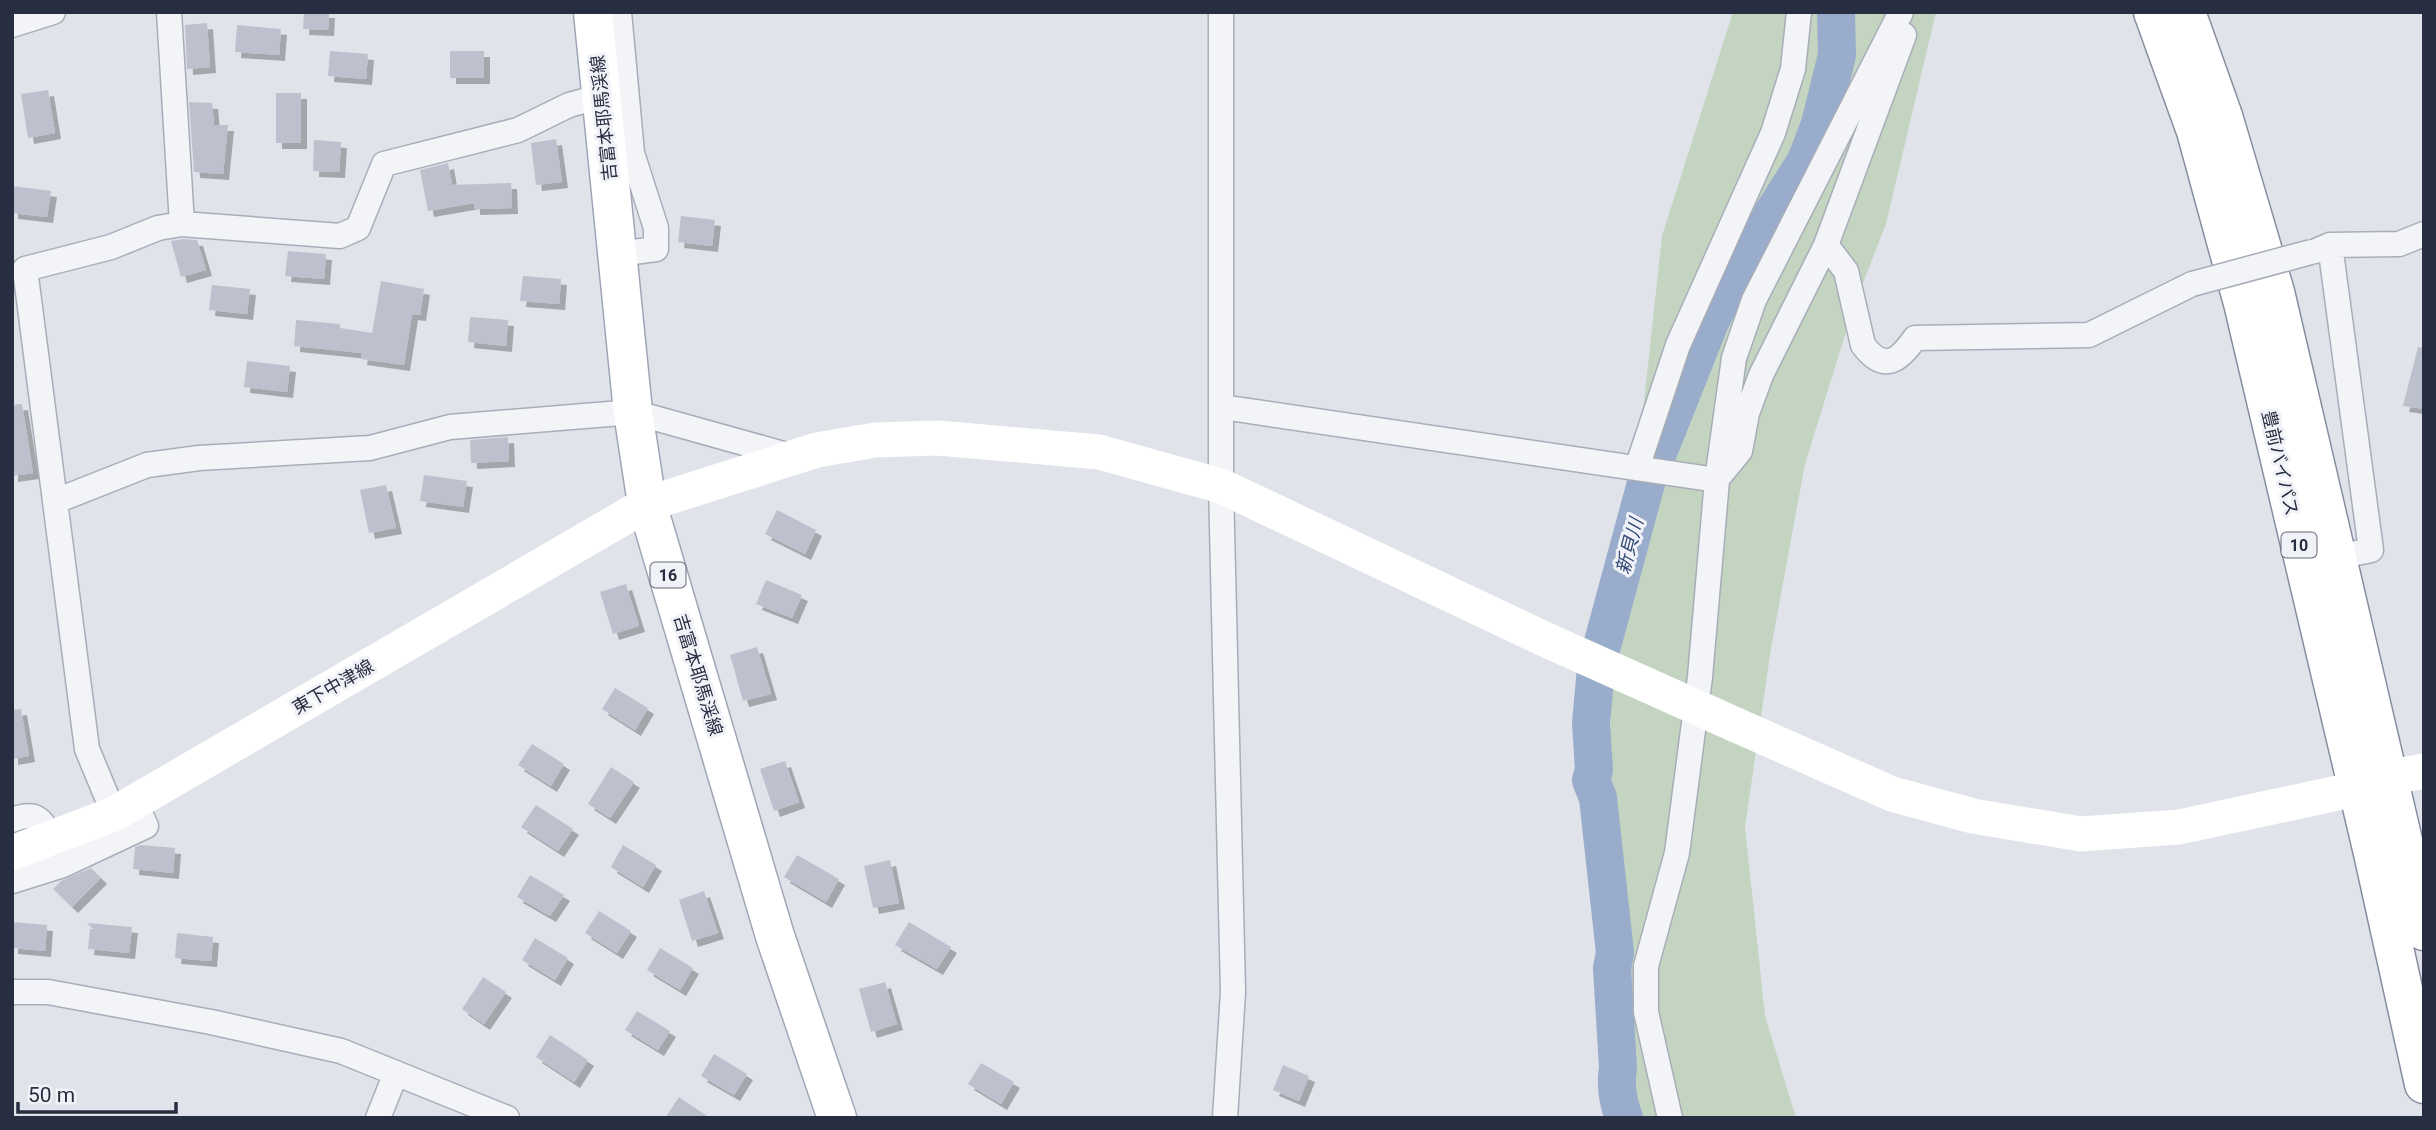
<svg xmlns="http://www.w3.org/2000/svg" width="2436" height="1130" font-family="Roboto,'Noto Sans JP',sans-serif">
  <defs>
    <filter id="shadow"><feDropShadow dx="6" dy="6" stdDeviation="0" flood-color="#0004"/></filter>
  </defs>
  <rect width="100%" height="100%" fill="#e0e3ea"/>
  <path fill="#c3d4c1" d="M1733,12H1936L1886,224L1854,306L1805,464L1771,648L1745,827L1765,1016L1796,1118H1636L1607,919L1612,638L1645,393L1662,236Z"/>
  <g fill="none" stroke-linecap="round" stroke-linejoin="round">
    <path stroke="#99accb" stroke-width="38" d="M1624,1118C1618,1102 1615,1085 1618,1068L1612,968L1615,953L1598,798L1591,780L1594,770L1591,723L1596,668L1646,483L1710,322L1733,276L1806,161L1820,124L1837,55L1836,12"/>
  </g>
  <path fill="#bdc1cd" filter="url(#shadow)" d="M304,12H329L328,30L303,29Z
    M207,23L210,67L187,69L185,25Z
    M237,25L281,29L279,55L235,52Z
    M330,51L368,54L366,79L328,76Z
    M450,51H484V78H450Z
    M48,90L55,133L28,138L21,94Z
    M276,93H301V143H276Z
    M189,102L212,103L214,125H228L223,174L194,172Z
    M556,139L562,182L536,185L531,143Z
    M314,140L341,142L339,172L313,171Z
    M448,163L452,185L511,183L512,208L474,209V203L428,211L420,170Z
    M12,186L51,191L47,217L12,213Z
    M681,216L715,220L712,246L678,242Z
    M183,239L197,240L206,270L181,277L171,241Z
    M288,251L326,254L324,279L285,276Z
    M523,276L561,279L559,304L520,301Z
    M381,281L424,289L420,315L412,314L404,365L361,359L362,353L294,346L296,320L340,324V328L372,333Z
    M212,285L250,289L247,314L209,310Z
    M470,317L508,320L506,346L468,342Z
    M2418,347L2424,348V409L2403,406Z
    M247,361L290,366L287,392L244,387Z
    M22,404L33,473L12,476V405Z
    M508,437L509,461L471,463L470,440Z
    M424,475L467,481L463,507L420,501Z
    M386,485L396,528L369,533L360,490Z
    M777,510L816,530L805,554L765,534Z
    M766,580L802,595L792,618L756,604Z
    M626,584L639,626L613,634L600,592Z
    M757,647L771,694L743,701L730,655Z
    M615,688L648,708L635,730L602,709Z
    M21,709L29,756L12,759V710Z
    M532,744L564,764L551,786L518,765Z
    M785,761L799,802L774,811L760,769Z
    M611,767L634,782L610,818L588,804Z
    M536,805L573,829L558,851L521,827Z
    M141,845L175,848L173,873L133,869L135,847Z
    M623,845L656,865L643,887L611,867Z
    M797,855L839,879L826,902L784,877Z
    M890,860L899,903L873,908L864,866Z
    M91,868L101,878L72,907L53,889L61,881Z
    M530,875L564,895L550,916L517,897Z
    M704,891L718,933L692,941L679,900Z
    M599,911L631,931L617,953L585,933Z
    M12,922L47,925L45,951L12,948Z
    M909,922L951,947L937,969L895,945Z
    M87,923L132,927L129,953L88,949L90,929H93Z
    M177,933L213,937L211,961L175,958Z
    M535,938L568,958L555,980L522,960Z
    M660,948L693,968L680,990L647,970Z
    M483,977L506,992L484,1024L462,1009Z
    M885,982L897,1024L871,1032L859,989Z
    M637,1011L670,1031L658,1050L625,1030Z
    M550,1035L588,1060L574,1082L536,1057Z
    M714,1054L747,1074L734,1095L701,1076Z
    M981,1063L1014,1082L1001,1104L968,1084Z
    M1283,1065L1309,1076L1299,1101L1273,1090Z
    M679,1097L710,1118H665Z"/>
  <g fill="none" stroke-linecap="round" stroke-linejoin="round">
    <defs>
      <path id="street" d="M169,12L182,224
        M1221,12V486L1233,992L1225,1118
        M12,25L53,12
        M1826,245L1846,271L1863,345C1884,373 1899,361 1915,338L2089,335L2192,284
        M2330,245L2371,550L2337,557
        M2316,251L2330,245L2399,244L2424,234
        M618,254L656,249V228L632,153L619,12
        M1222,407L1717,480
        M1637,468L1678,345L1773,133L1793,69L1799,12
        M1717,479L1740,451L1747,413L1761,375L1826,245L1904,35
        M56,501L147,465L199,458L370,448L450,427L633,412L794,457
        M114,814L87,749L25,269L111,247L158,228L182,224L340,236L358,228L384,164L518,130L569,105L602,96
        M12,820C36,811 40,818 52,838
        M12,881L63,865L146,826L135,802
        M12,992H48L211,1022L341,1051L507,1118
        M378,1118L396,1073
        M1670,1118L1646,1012V966L1677,853L1700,677L1717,480L1734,358L1754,300L1901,12"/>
      <path id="primary" d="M593,12L633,412L647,504L775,936L837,1118"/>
      <path id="highway" d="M2153,12L2196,131L2243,303L2373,853L2424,1084
        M2186,12L2223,116L2275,292L2424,931"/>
    </defs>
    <use href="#street" stroke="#a9adb8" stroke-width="27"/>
    <use href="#primary" stroke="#9fa5b6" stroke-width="41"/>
    <use href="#highway" stroke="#878ea1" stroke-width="41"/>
    <use href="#street" stroke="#f3f4f8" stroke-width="24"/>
    <path stroke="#fff" stroke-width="35" d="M1736,725L1892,794L1973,816L2081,834L2179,827L2356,789L2387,778L2424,771
      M12,853L114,814L647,504L817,450L875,440L938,438L1099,452L1221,486L1542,638"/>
    <use href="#primary" stroke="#fff" stroke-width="38"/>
    <use href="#highway" stroke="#fff" stroke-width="38"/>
    <defs>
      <path id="street-bridge" d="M2192,284L2311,252"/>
    </defs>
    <use href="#street-bridge" stroke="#a9adb8" stroke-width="27" stroke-linecap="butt"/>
    <use href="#street-bridge" stroke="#f3f4f8" stroke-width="24"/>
    <path stroke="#fff" stroke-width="35" d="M1542,638L1736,725"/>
  </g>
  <g text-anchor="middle" stroke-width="6" stroke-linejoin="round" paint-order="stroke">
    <g fill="#f0f2f7" stroke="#646978" stroke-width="2">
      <rect x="2281.5" y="532.5" width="35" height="25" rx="5"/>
      <rect x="650.5" y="562.5" width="35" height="25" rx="5"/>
    </g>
    <g font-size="16" font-weight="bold" fill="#282e42">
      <text x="2299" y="551">10</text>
      <text x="668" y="581">16</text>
    </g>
    <g font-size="18" fill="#282e42" stroke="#f0f2f7">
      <text transform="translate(604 118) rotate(-96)" y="6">吉富本耶馬渓線</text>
      <text transform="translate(2280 463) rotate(77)" y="6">豊前バイパス</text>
      <text transform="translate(698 675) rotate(73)" y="6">吉富本耶馬渓線</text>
      <text transform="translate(333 687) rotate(-30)" y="6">東下中津線</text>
    </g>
    <g font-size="19" font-style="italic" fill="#304778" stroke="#f0f2f7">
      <text transform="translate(1629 546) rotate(-75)" y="7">新貝川</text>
    </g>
  </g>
  <rect width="2436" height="1130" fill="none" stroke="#282e42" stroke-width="28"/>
  <path d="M18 1102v10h158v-10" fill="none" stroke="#282e42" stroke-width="3.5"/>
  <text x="28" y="1102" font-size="21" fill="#282e42" stroke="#f0f2f7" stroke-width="5" paint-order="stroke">50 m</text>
</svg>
